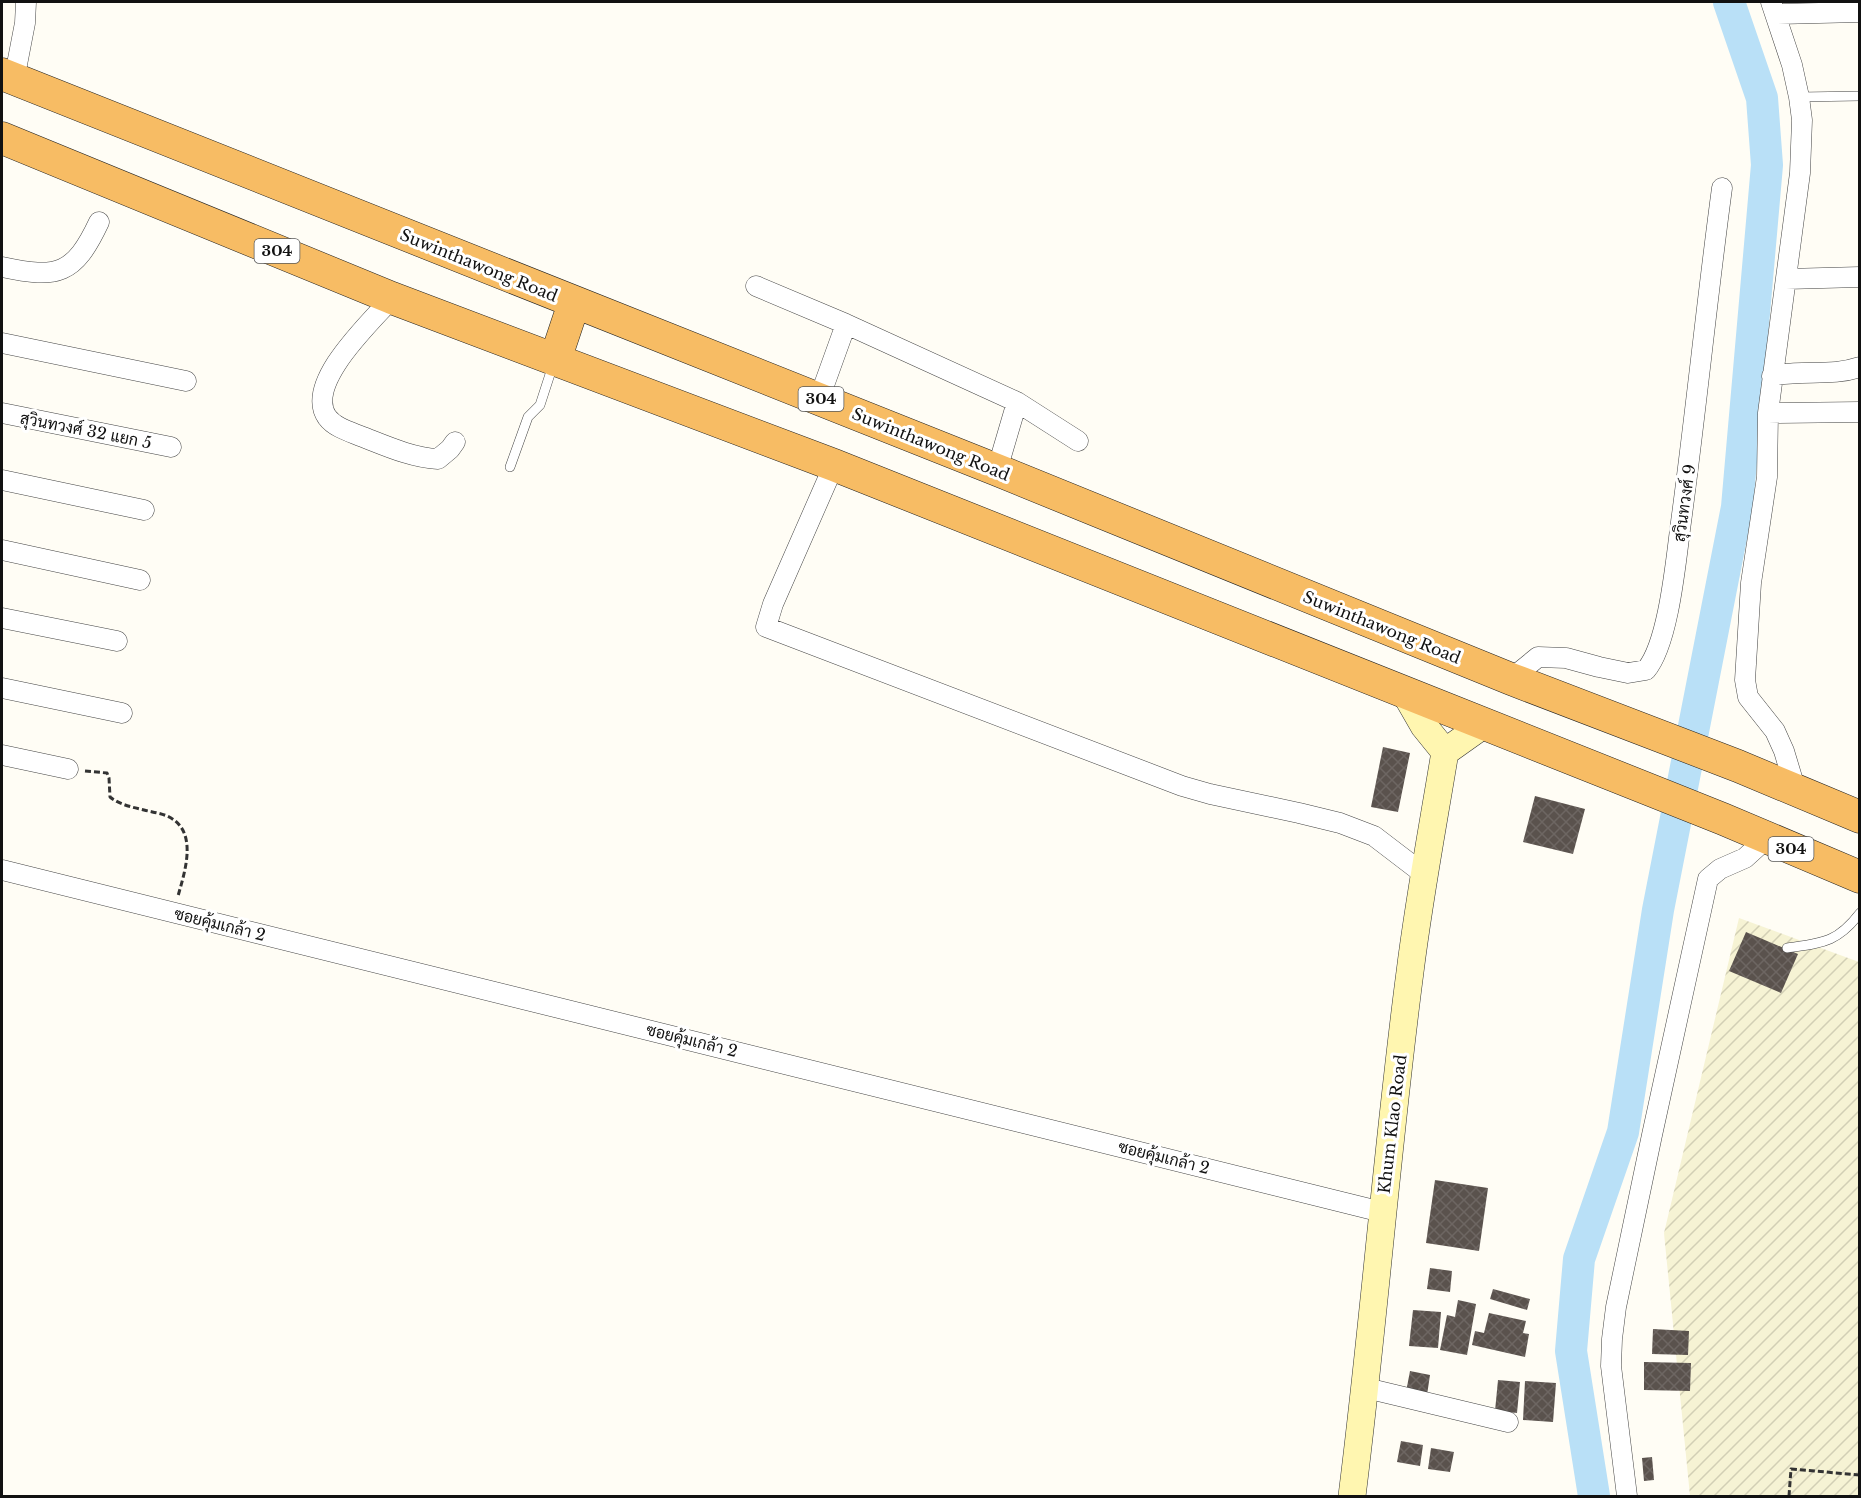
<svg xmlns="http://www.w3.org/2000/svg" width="1861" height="1498" font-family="'Libre Baskerville',Sarabun,serif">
  <defs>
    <pattern id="farmland-furrows" width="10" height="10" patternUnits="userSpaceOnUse" patternTransform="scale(1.5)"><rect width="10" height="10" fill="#f6f3d4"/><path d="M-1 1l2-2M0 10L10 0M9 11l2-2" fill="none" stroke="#d2cfb5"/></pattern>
    <pattern id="building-cross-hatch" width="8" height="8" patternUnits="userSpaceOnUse" patternTransform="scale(1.5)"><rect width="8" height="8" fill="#5a524d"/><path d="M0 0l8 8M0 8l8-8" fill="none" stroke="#6d6662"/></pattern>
  </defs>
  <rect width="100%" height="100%" fill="#fffdf5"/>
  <path fill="url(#farmland-furrows)" d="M1739,918L1859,962V1496H1690L1664,1233Z"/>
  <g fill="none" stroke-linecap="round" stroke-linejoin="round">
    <path stroke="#b9e0f7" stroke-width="32" d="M1594,1496L1571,1351L1579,1259L1623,1132L1658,910L1737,507L1767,165L1762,98L1729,2"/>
  </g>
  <path fill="url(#building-cross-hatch)" d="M1383,747L1410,753L1398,812L1371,807Z
    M1535,796L1585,809L1573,854L1523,842Z
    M1746,932L1798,954L1781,993L1729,971Z
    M1435,1180L1488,1188L1479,1251L1426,1243Z
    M1430,1268L1452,1271L1450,1292L1427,1289Z
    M1493,1289L1530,1299L1527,1310L1490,1299Z
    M1458,1300L1476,1304L1467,1355L1440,1350L1447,1315L1455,1317Z
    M1413,1310L1441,1312L1438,1348L1409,1346Z
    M1489,1313L1526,1321L1523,1333L1529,1334L1525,1357L1472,1345L1475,1331L1484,1333Z
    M1653,1329L1689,1331L1688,1355L1652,1354Z
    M1644,1362L1691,1363L1690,1391L1644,1390Z
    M1410,1371L1430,1375L1427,1395L1406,1392Z
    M1498,1380L1520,1382L1517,1413L1495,1411Z
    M1525,1381L1556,1383L1553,1422L1523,1420Z
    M1401,1441L1423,1445L1420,1466L1397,1462Z
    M1431,1448L1454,1452L1450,1472L1428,1469Z
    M1652,1457L1654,1480L1644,1481L1642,1458Z"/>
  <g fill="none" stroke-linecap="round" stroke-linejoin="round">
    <defs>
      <path id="service" d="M1799,97L1860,96
        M510,467L528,417L540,405L553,365
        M1787,948C1822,943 1837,943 1860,913"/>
      <path id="minor" d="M1771,2L1792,65L1799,97L1802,120L1800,173L1768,413L1767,477L1751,583L1745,680L1748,697L1775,731L1784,751L1796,791
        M1775,14L1860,12
        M14,80L25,23L26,2
        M2,267C58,279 74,275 99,222
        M1786,279L1860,277
        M756,286L846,324L1017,402L1078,441
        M392,298C372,321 304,383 327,417C335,428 351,432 363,437C386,446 413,458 438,459L450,449L455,442
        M2,343L186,381
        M1772,376C1802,369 1831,377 1860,367
        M819,399L846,324
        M2,413L171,447
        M1768,413L1860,412
        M834,465L773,604L766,627L1182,786L1210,794L1299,813L1340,823L1374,836L1425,875
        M997,470L1017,402
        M2,480L144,510
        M2,550L140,580
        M2,618L117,641
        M1511,679L1538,657L1566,658L1599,667L1628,673L1646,670C1669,643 1676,559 1681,522C1696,411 1707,299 1722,188
        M2,688L122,713
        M2,755L68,769
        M2,870L1382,1212
        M1366,1388L1508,1422
        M1627,1496L1611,1366L1612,1339L1616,1307L1652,1135L1708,879L1720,869L1745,858L1767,838"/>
      <path id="secondary" d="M1405,693L1424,726L1445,752
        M1352,1496C1374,1322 1387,1147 1410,972C1419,899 1433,825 1445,752L1483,725"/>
      <path id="trunk" d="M2,74L997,470L1511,679L1738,766L1860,817
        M2,138L392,298L834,465L1723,819L1860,877
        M555,360L574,303"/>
    </defs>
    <use href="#service" stroke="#444" stroke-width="10"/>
    <use href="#minor" stroke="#444" stroke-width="21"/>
    <use href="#secondary" stroke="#333" stroke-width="28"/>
    <use href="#trunk" stroke="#222" stroke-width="33"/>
    <path stroke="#333" stroke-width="3" stroke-dasharray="6 3" stroke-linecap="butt" d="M85,771L107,773L109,778L110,797C120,805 132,807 144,810C152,812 160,813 167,816C199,830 185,871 178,896
      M1789,1496L1791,1469L1860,1475"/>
    <use href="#service" stroke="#fff" stroke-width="9"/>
    <use href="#minor" stroke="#fff" stroke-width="20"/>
    <use href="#secondary" stroke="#fff6b0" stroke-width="27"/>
    <use href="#trunk" stroke="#f7bc64" stroke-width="32"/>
  </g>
  <g text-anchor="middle" stroke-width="6" stroke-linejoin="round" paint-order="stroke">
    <g fill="#fff" stroke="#585858" stroke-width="1.5">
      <rect x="254.5" y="239" width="45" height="24" rx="4.5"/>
      <rect x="798.5" y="387" width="45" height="24" rx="4.5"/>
      <rect x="1768.5" y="837" width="45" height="24" rx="4.5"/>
    </g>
    <g font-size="15" font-weight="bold" fill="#111">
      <text x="277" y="256">304</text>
      <text x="821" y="404">304</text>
      <text x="1791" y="854">304</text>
    </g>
    <g font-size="16" fill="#111" stroke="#fff">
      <text transform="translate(479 265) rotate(22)" y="6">Suwinthawong Road</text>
      <text transform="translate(86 430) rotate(11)" y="6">สุวินทวงศ์ 32 แยก 5</text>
      <text transform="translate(931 444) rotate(22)" y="6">Suwinthawong Road</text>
      <text transform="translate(1684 503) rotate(-82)" y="6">สุวินทวงศ์ 9</text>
      <text transform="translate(1382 627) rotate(22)" y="6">Suwinthawong Road</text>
      <text transform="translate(220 924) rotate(14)" y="6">ซอยคุ้มเกล้า 2</text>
      <text transform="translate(692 1040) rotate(14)" y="6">ซอยคุ้มเกล้า 2</text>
      <text transform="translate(1392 1124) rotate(-83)" y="6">Khum Klao Road</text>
      <text transform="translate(1164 1157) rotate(14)" y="6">ซอยคุ้มเกล้า 2</text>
    </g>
  </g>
  <rect width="1861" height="1498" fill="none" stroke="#111111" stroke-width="6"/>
</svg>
